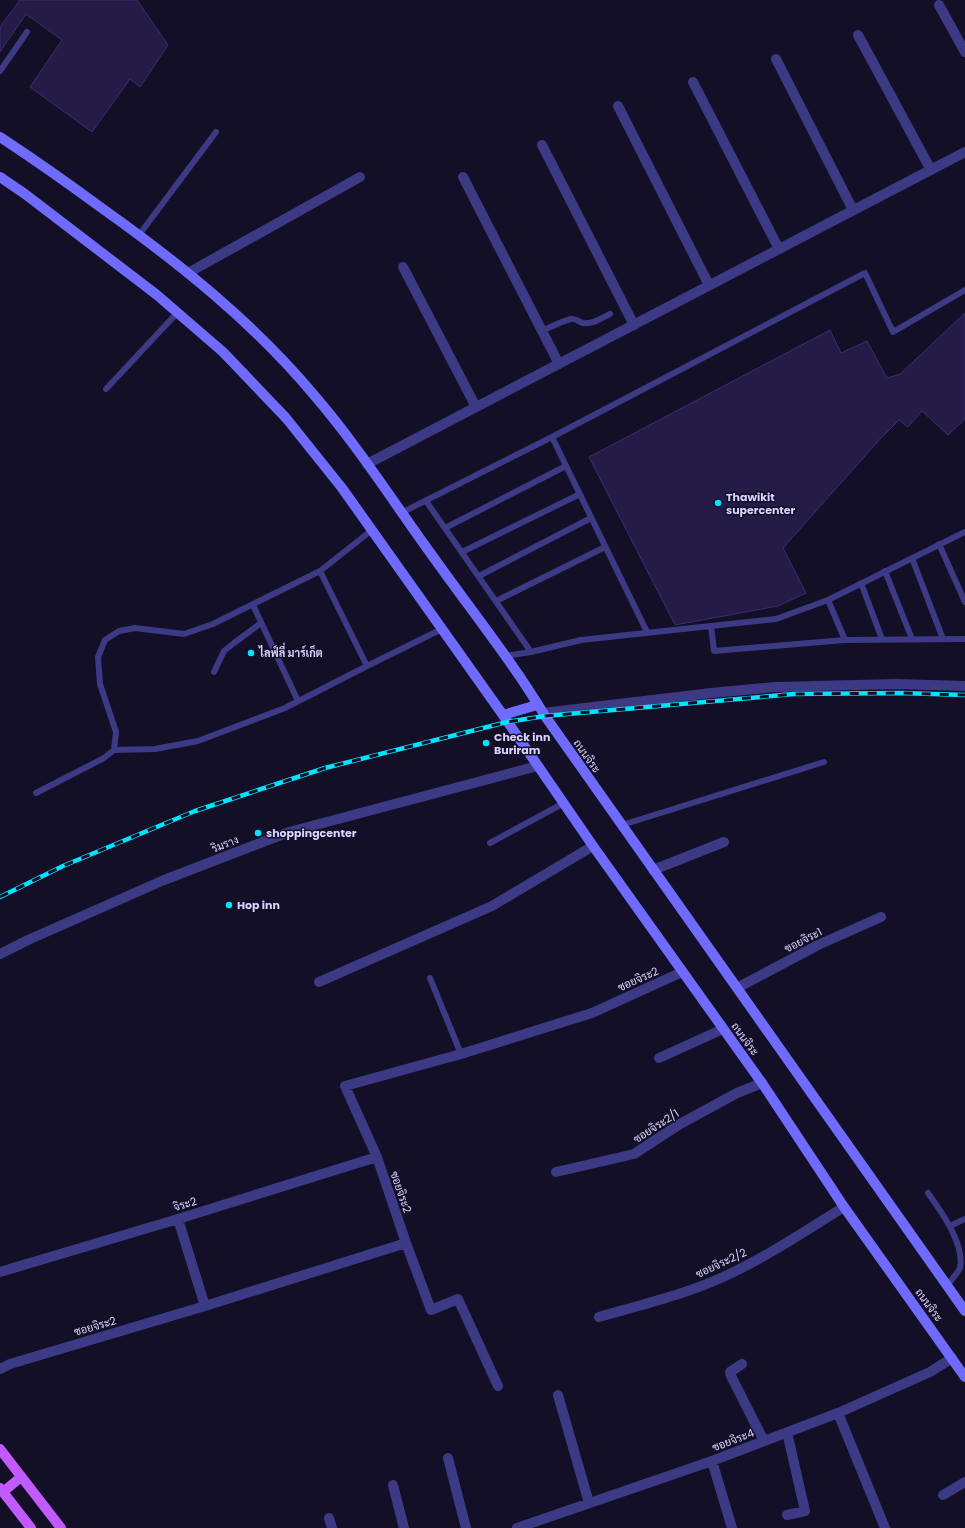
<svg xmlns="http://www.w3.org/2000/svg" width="965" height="1528" font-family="Poppins,Sarabun,sans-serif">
  <rect width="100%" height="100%" fill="#130f26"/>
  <path fill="#241b47" stroke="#3b2d73" d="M20,0H137L168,45L140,87L130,79L92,132L30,87L62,40L26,14L0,52V27Z
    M965,313V419L948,435L922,411L908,427L899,420L881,438L783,548L806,593L778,606L675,625L589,457L830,330L841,353L867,341L887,378L900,374Z"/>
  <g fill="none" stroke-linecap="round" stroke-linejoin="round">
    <path stroke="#3d3a85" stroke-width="6" d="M0,71L27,32
      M139,235L216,132
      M542,331C551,327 562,321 571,319C576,318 579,322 583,323C592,325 602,318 610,314
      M106,389L178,312
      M552,437L647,632
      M426,501L531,652
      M401,513L552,437L865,273L893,332L965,290
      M445,528L566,466
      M939,544L965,602
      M462,552L580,494
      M912,558L943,639
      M320,571L367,666
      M885,571L912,639
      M479,576L591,518
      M861,583L882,639
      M828,600L845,640
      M496,601L605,547
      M253,605L298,701
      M711,626L714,651L845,640L965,639
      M505,656L531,652L581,640L776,619L828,600L965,532
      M214,672L224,651L234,643L261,623
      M114,750L155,749L198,741L285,708L367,666L442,629
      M36,793L104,758L114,750L116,732L100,684L98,657L105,640L119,631L135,628L184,634L213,624L320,571L372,530
      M622,825L824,762
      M490,843L564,803
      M430,978L461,1054
      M928,1193C941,1211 965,1244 960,1268C957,1274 951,1280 947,1286
      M950,1226L965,1219"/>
    <path stroke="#3d3a85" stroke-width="10" d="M939,5L965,52
      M858,35L931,170
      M776,59L853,210
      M693,82L779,249
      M618,106L709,285
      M542,145L634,325
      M463,177L559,364
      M403,267L476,407
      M188,273L360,177
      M367,464L965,152
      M543,713L711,693L776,687L896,684L965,686
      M653,870L724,842
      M0,954L28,940L164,880L289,832L538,766
      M319,982L492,906L593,846
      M737,988L818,945L881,917
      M659,1058L723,1029
      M556,1172L634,1154L680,1124L737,1093L762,1083
      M178,1219L205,1306
      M406,1243L431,1310L458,1299L498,1386
      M0,1272L178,1219L377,1157
      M599,1317C640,1305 684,1295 723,1277C765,1258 805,1231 844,1207
      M742,1364L730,1372L731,1376L764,1441
      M0,1369L10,1364L205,1306L406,1243L377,1157L345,1086L461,1054L592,1013L682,972
      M558,1395L589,1503
      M838,1413L885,1528
      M787,1432L805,1511L787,1515
      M448,1458L466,1528
      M712,1461L732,1528
      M393,1485L404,1528
      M943,1495L965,1482
      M329,1518L332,1528
      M517,1528L712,1461L838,1413L930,1372L952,1358"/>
    <path stroke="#6f6bff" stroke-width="10" d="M0,137C35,160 69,184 103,209C179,263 254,323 314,395C358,446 394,503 434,558C471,610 512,661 545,716L965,1311
      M0,177L25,194L157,295L223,352L286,418L342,488L503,715L593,846L762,1083L844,1207L965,1377
      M503,715L537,705"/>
    <path stroke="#c25bff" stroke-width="10" d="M0,1449L61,1528
      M0,1488L31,1528
      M3,1492L21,1477"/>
    <defs>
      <path id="rail" d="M0,897L63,866L195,811L325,768L507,722L545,716L794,694L901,693L965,695"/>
    </defs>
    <use href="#rail" stroke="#00e5ff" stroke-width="4.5"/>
    <use href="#rail" stroke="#130f26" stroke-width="3" stroke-dasharray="9" stroke-linecap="butt"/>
  </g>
  <g fill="#00e5ff" stroke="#130f26" stroke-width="1.5">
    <circle cx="718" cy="503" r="4"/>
    <circle cx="251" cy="653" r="4"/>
    <circle cx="486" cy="743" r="4"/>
    <circle cx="258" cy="833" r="4"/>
    <circle cx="229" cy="905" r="4"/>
  </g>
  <g text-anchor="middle" stroke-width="3" stroke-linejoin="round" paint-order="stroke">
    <g font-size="11" font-weight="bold" fill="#d9d4ff" stroke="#130f26" text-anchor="start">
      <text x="726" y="501">Thawikit<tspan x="726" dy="13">supercenter</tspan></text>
      <text x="259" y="657">ไลฟ์ลี่ มาร์เก็ต</text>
      <text x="494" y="741">Check inn<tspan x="494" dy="13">Buriram</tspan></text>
      <text x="266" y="837">shoppingcenter</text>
      <text x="237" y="909">Hop inn</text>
    </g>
    <g font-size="11" fill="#d9d4ff" stroke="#130f26">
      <text transform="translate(587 756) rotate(55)" y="4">ถนนจิระ</text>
      <text transform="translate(225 844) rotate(-21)" y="4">ริมราง</text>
      <text transform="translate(803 940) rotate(-27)" y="4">ซอยจิระ1</text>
      <text transform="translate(638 979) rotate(-24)" y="4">ซอยจิระ2</text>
      <text transform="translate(745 1039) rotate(54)" y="4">ถนนจิระ</text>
      <text transform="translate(656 1126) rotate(-33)" y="4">ซอยจิระ2/1</text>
      <text transform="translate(401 1192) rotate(71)" y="4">ซอยจิระ2</text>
      <text transform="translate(185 1204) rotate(-17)" y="4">จิระ2</text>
      <text transform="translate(721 1263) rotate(-25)" y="4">ซอยจิระ2/2</text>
      <text transform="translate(929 1305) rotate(54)" y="4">ถนนจิระ</text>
      <text transform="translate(95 1326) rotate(-16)" y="4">ซอยจิระ2</text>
      <text transform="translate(733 1440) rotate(-21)" y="4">ซอยจิระ4</text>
    </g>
  </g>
</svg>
